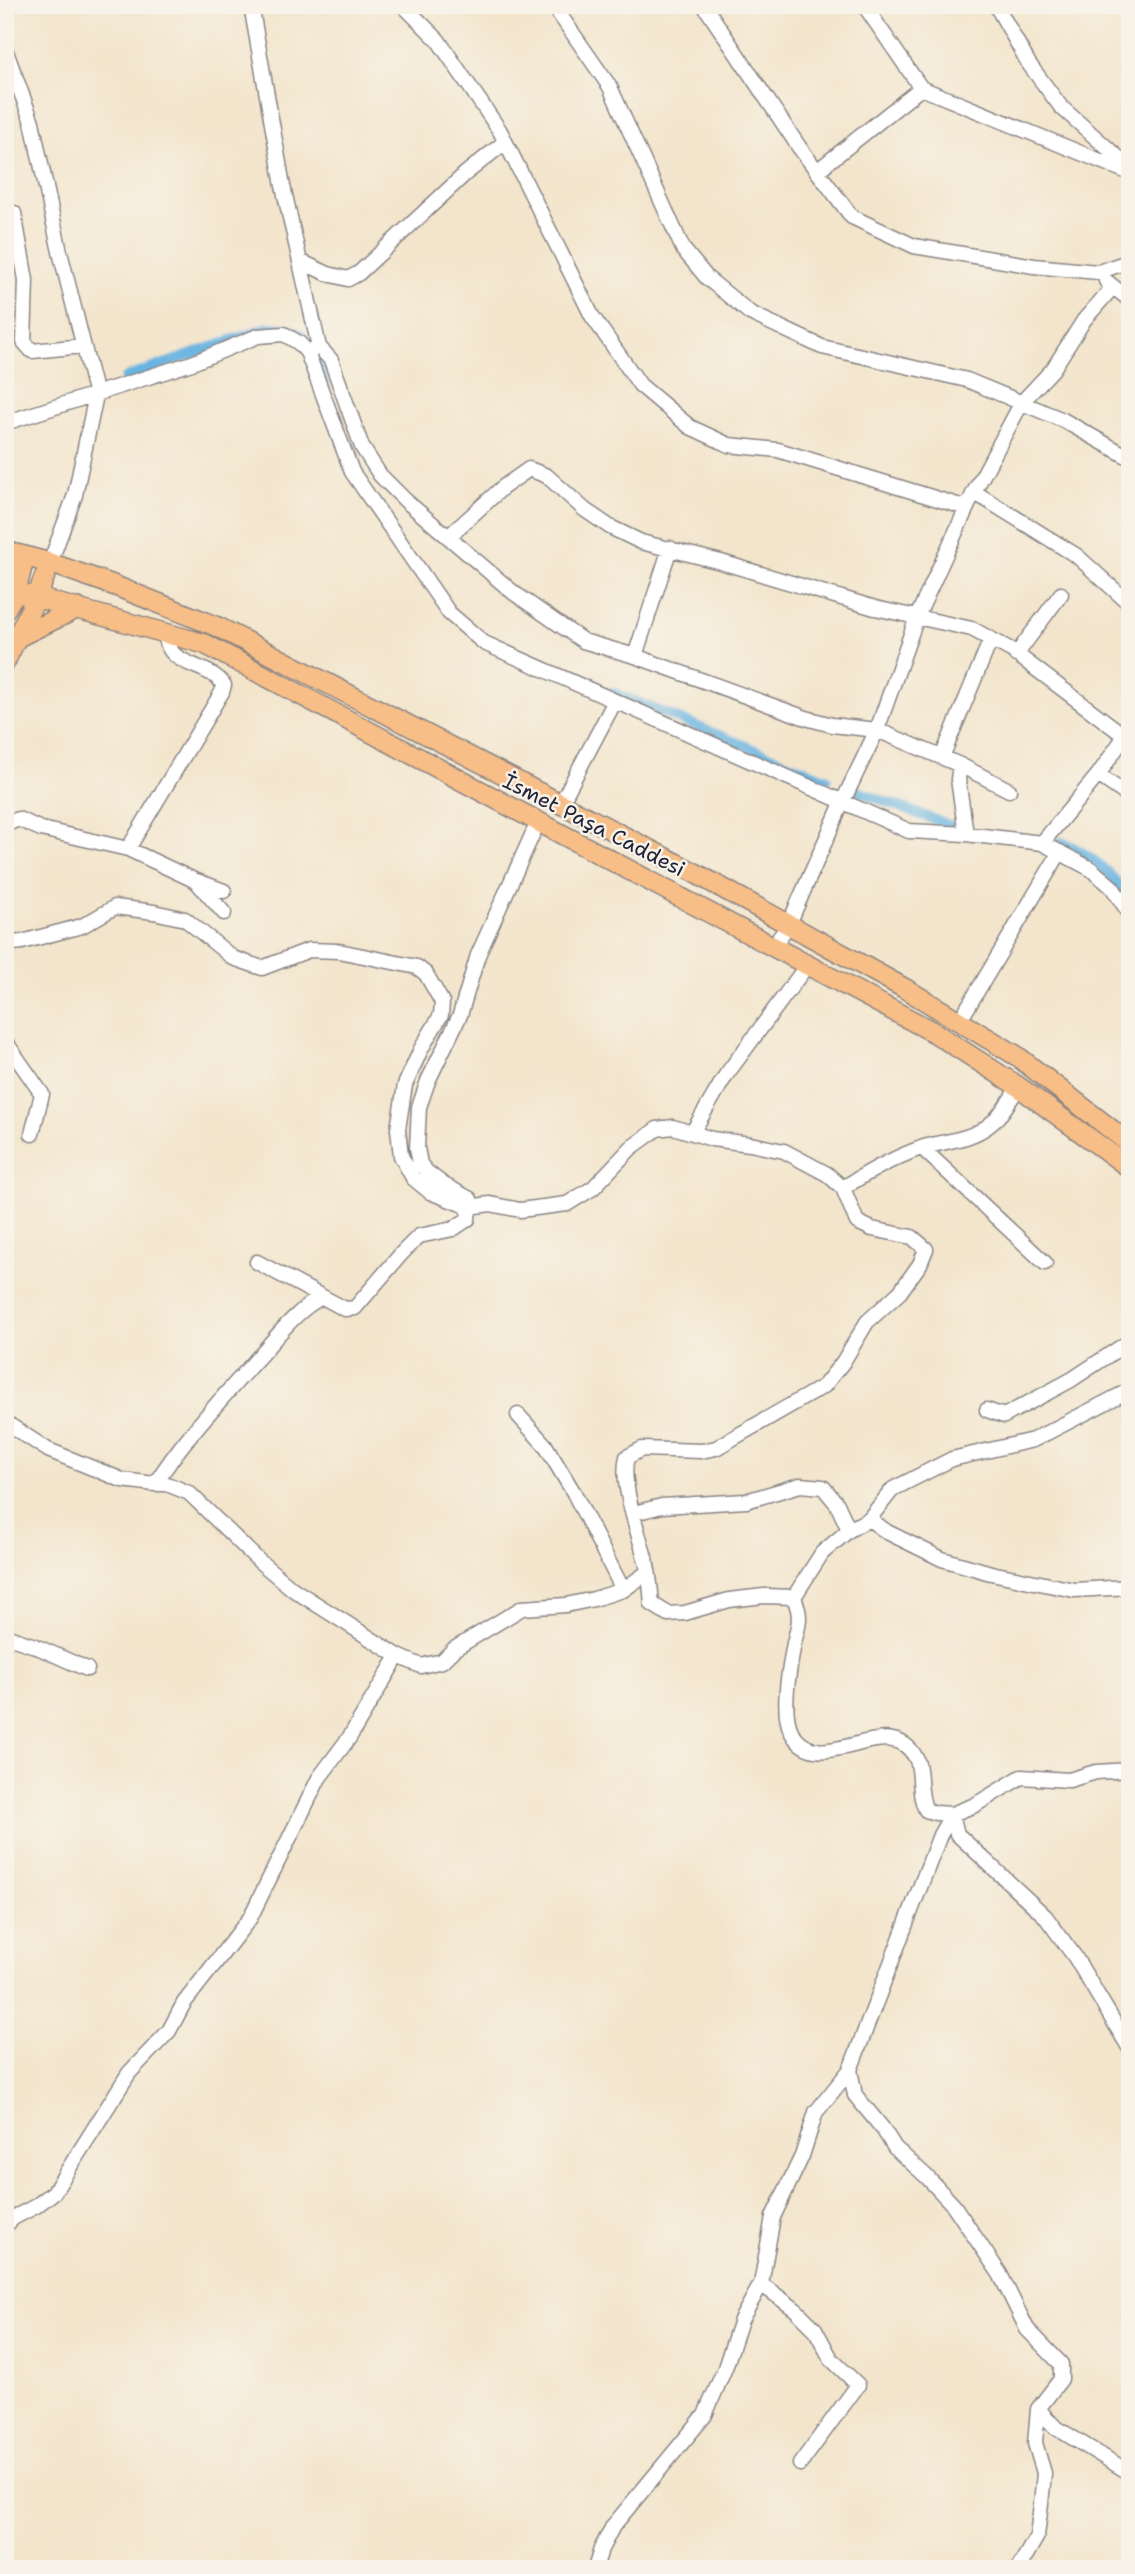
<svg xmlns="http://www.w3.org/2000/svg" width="1135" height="2574" font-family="'Shantell Sans',sans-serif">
  <rect width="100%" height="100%" fill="#f7f3e8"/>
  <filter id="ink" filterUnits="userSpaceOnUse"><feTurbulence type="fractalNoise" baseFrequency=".0143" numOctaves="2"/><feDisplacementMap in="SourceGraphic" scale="14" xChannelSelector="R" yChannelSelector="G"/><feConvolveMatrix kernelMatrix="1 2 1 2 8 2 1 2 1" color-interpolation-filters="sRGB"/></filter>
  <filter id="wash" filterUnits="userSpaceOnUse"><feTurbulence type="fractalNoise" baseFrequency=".00686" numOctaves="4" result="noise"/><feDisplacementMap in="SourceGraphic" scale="28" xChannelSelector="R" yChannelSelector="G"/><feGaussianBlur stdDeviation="1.57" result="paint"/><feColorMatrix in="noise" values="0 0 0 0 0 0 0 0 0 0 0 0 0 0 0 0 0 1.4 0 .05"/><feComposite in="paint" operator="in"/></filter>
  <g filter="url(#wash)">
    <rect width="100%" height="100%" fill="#f3e5cc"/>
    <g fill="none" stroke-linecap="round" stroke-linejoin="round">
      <path stroke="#68b4e1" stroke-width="10" d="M319,360L325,385
        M125,378L269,327C282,328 293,329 303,337
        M612,692L827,779
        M852,789L959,829
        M1061,842C1089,852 1114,875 1130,900"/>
    </g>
  </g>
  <g filter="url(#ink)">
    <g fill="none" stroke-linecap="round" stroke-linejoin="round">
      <defs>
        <path id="minor" d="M251,5L283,186L319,347
          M403,5L438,40L500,131L592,316L640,385L690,427L729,445L778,450L967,508
          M553,5L610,87L683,249L707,278L750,313L822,347L967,380L1063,420L1130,458
          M704,5L799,147L852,217L914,246L1034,266L1098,272L1130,261
          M864,5L921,88L1130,173
          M996,5L1029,64L1061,107L1130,168
          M5,49L32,122L60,252L96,395L75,495L50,563
          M817,171L921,88
          M14,213L26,280L24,342L32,351L83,346
          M300,261L328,274L348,279L359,273L465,174L505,142
          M1106,281L1130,300
          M307,352L319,347L331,360L362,447L380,475L406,501L514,593L583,641L635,656L806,718L832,725L877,730L960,765L1009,790
          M5,423L192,363L258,336L284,334L299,343L307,352L352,472L449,613L484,643L909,831L966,834L1042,843L1091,869L1112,887L1130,914
          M974,492L1077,556L1130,604
          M448,537L502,488L529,469L547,476L585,510L610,527L641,542L721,562L875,608L972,629L1011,650L1130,740
          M166,633C165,668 207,661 224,685L222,692L128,849L196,881L224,913
          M1016,655L1061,594
          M635,656L670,548
          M942,757L991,639
          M960,765L958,779L966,834
          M1098,775L1130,797
          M560,805L615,701
          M5,825L18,819L41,829L128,849
          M1042,843L1098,775L1129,730
          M197,881L224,891
          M5,944L22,942L82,926L115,907L154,912L185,919L233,958L262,968L309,950L339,951L417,967L426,974L442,1002L441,1015L421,1049L405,1085L398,1129L401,1156L413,1178L430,1192L469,1207L490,1204L520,1210L567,1204L593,1188L631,1148L657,1129L673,1127L712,1139L750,1144L784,1151L827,1174L843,1188L857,1222L872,1229L912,1237L926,1249L920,1264L900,1292L867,1322L843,1362L824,1386L716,1448L701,1451L642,1449L627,1457C619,1485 642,1540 648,1570C650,1581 651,1593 652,1604L668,1614L685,1613L729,1600L764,1596L794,1597
          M774,945L788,926L842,803L877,730L917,617L974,492L1022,402L1053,369L1084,320L1112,288
          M959,1022L1060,852
          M5,1041L42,1094L32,1134
          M692,1133L726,1075L808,964
          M922,1148L1045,1263
          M843,1188C868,1172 893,1158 921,1148C943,1141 968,1141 988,1126C1002,1116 1009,1100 1019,1087
          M470,1199L444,1185L427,1172L420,1164L417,1148L419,1107L428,1081L460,1015L478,955L538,822
          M257,1262L345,1309L355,1308L402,1253L419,1236L453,1229L468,1219L469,1207
          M1130,1390L1033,1440L952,1459L893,1489L869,1519L849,1530L822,1553L794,1597C796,1603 799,1610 799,1617C799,1627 796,1634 794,1643C790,1666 780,1712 792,1733C819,1782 889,1707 916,1758C923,1772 917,1793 926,1810L936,1813L952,1814L975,1805L1021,1777L1069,1780L1096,1772L1130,1770
          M987,1410L1004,1416L1071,1380L1130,1341
          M518,1415L545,1445L574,1493L623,1590
          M5,1422L48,1450L122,1480L155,1484C183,1439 221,1400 255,1361C275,1339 296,1310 322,1297
          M155,1484H167L189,1493L259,1561L294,1590L398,1656
          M634,1513L662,1506L746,1501L800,1485L823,1487L837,1504L849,1530
          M869,1519L887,1532L942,1559L991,1573L1074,1590L1130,1587
          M5,1636L35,1646L87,1669
          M952,1814L940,1835L850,2070L855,2095L883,2129L895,2148L926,2176L954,2206L1000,2274L1027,2329L1061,2364V2379L1038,2409L1055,2427L1130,2473
          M952,1814L957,1834L1045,1916L1075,1957L1130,2049
          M5,2226L13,2218L36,2206L54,2192L129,2073L169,2031L184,2003L250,1918L319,1778L349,1738L398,1656L421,1666L442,1661L454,1649L522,1608L566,1605L594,1599L623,1590L648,1572
          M761,2284L796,2310L815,2329L831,2359L858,2385L800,2464
          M595,2569L601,2549L613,2526L705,2415L725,2368L741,2320L761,2284L773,2217L802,2156L816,2112L850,2070
          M1018,2569L1037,2536L1041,2504L1044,2473L1035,2443L1038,2409"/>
        <path id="major" d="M5,551L50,563L113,585L218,627L695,873L904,988L1017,1056L1130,1144
          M5,589L205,644L935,1033L1019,1087L1130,1168
          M5,610L16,591L25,556
          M18,637L78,608
          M5,662L37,596L50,563"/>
      </defs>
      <use href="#minor" stroke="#8a8484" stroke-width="17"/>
      <use href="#major" stroke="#8a8484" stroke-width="22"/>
      <use href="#minor" stroke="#fff" stroke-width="14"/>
      <use href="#major" stroke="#f7be87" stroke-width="19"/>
    </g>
  </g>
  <g text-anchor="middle" stroke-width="5" stroke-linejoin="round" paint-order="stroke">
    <g font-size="21" fill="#22223b" stroke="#f7f3e8">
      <text transform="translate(594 825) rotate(27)" y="7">İsmet Paşa Caddesi</text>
    </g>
  </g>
  <rect width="1135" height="2574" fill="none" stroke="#f7f3e8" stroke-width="28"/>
</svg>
